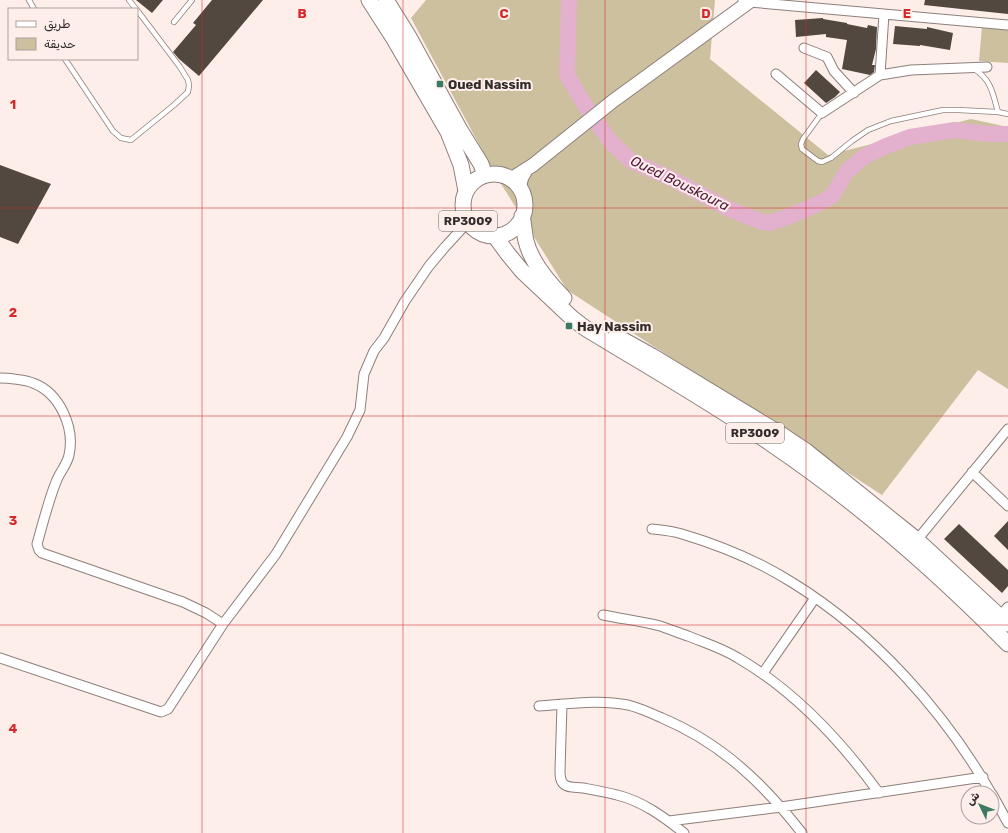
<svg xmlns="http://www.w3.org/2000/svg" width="1008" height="833" font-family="Rubik,'Noto Sans Arabic',sans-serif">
  <rect width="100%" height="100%" fill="#feeee9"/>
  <path fill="#ccc09e" d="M426,0H715L710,59L828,155L971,119L1008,127V389L978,370L882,495L567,290L495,174L411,18Z
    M982,27L1008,30V63L979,61Z"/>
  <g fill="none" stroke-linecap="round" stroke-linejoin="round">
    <path stroke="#e3b0ce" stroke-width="16" d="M569,0L567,75L586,107L610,141L631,161L670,178L729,209L762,222L770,223L787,217L818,204L832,196L847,171L865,156L886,146L910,137L955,130L988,134H1008"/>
  </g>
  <path fill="#524840" d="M136,0H163L152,13Z
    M212,0H263L199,76L179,59L173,52L196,25L193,23Z
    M925,0H1008V14L924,5Z
    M823,18V19L847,23V24L867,28L868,25L877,27L876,49L872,65H875L874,72L870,75L842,69L847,40L826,37V34L796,37L795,20Z
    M895,26L927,29V27L953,33L950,50L920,45V46L893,44Z
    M816,70L840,92L835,97L826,103L804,83Z
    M0,165L51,184L18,244L0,237Z
    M1008,521V550L994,536Z
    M959,524L1008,570V586L1002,593L944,539Z"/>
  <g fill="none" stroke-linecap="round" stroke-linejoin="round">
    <defs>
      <path id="lane" d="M29,0L34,9
        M129,0L136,9
        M174,22L192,0
        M65,59L113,131L121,138L131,140L174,105L188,92L189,85L188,80L180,67L137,10
        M974,69C991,79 993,94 998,112L1008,114
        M822,113L803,139L801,144L802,149L818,161L822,162L831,158L852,141L868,130L891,121L943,110H958L998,112"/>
      <path id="street" d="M749,2L1008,25
        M804,48L827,57L834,71L854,93
        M776,74L822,113L880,75L911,70L987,67
        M880,75L884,14
        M0,378C8,378 26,380 33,383C60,393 75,428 69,455C67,465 59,473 56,482C48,502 43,523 37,544L39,550L42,553L183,602L206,613L223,624
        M972,472L1008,506
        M652,529C662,530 673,531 682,534C719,545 760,562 793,583C874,633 944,711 991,793
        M917,540L1008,429
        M603,615C622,619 641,621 660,626C669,629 679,633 688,636C705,643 722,648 738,658C795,691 841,741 879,793
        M1000,616L1008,607
        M0,658L161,712L168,709L223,624L276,554L347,437L360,410L364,374L374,351L384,338L405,301L429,266L445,247L468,222
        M763,673L815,598
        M562,704L560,771C560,776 560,782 565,785C569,788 577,787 583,788C594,790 606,792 617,795C642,801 664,817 684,833
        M539,706C568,704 599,699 628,705C640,708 651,713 662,718C721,743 763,783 802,833
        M992,794L1008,823
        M669,821L781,807L983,777"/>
      <path id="secondary" d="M511,179L533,165L613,101L749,2L745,0
        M519,187L522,177L526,170"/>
      <path id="primary" d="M369,0L394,39L448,132L461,165L466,191
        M386,0L409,37L460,130L481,164L485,175
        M463 205a31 31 0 1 1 62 0a31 31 0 1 1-62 0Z
        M522,216C524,224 524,233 526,241C531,262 549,283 564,298
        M494,235L508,254L522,271L572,318L585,328C647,366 711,402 770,443C856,501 935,570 1008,644
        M616,336L652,356L782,435L806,451L917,540L1008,624"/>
    </defs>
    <use href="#lane" stroke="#8d7f7b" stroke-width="6"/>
    <use href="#street" stroke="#8d7f7b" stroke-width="11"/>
    <use href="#secondary" stroke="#8d7f7b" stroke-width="15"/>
    <use href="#primary" stroke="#8d7f7b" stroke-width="17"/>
    <use href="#lane" stroke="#fff" stroke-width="4.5"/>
    <use href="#street" stroke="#fff" stroke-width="9"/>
    <use href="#secondary" stroke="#fff" stroke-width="13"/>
    <use href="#primary" stroke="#fff" stroke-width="15"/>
  </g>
  <path fill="none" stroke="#d62828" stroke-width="1" stroke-opacity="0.55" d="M202,0V833M403,0V833M605,0V833M806,0V833M0,208H1008M0,416H1008M0,625H1008"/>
  <g fill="#3d7964" stroke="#feeee9" stroke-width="1.5">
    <rect x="436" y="80" width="8" height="8" rx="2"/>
    <rect x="565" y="322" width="8" height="8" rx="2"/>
  </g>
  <g text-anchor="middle" stroke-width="4" stroke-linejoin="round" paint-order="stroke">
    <g fill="#feeee9" stroke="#6e6663" stroke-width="1">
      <rect x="439" y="211" width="58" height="20" rx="3"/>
      <rect x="726" y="423" width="58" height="20" rx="3"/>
    </g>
    <g font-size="12" font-weight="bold" fill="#312b2a">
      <text x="468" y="225">RP3009</text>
      <text x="755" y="437">RP3009</text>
    </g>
    <g font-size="13" font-weight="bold" fill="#312b2a" stroke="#feeee9" text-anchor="start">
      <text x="448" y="89">Oued Nassim</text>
      <text x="577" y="331">Hay Nassim</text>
    </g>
    <g font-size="14" font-style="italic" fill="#51163e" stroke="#feeee9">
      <text transform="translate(680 183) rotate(26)" y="5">Oued Bouskoura</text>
    </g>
  </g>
  <g font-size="13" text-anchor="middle" font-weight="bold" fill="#d62828" stroke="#feeee9" stroke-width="4" stroke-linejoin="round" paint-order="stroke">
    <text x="302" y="18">B</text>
    <text x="504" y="18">C</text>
    <text x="706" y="18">D</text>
    <text x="907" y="18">E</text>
    <text x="13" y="109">1</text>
    <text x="13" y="317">2</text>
    <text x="13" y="525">3</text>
    <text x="13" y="733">4</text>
  </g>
  <rect x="8" y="8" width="130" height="52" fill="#feeee9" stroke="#aca09d"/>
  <rect x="16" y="21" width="20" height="6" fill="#ffffff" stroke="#aca09d"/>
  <text x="44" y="28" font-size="12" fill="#312b2a">طريق</text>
  <rect x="16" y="38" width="20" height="12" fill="#ccc09e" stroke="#aca09d"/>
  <text x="44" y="48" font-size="12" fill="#312b2a">حديقة</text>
  <g transform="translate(980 805) rotate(313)"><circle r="19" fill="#feeee9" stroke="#aca09d"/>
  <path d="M0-3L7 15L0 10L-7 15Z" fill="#3d7964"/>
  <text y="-6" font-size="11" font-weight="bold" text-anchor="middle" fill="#312b2a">ش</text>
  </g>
</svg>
